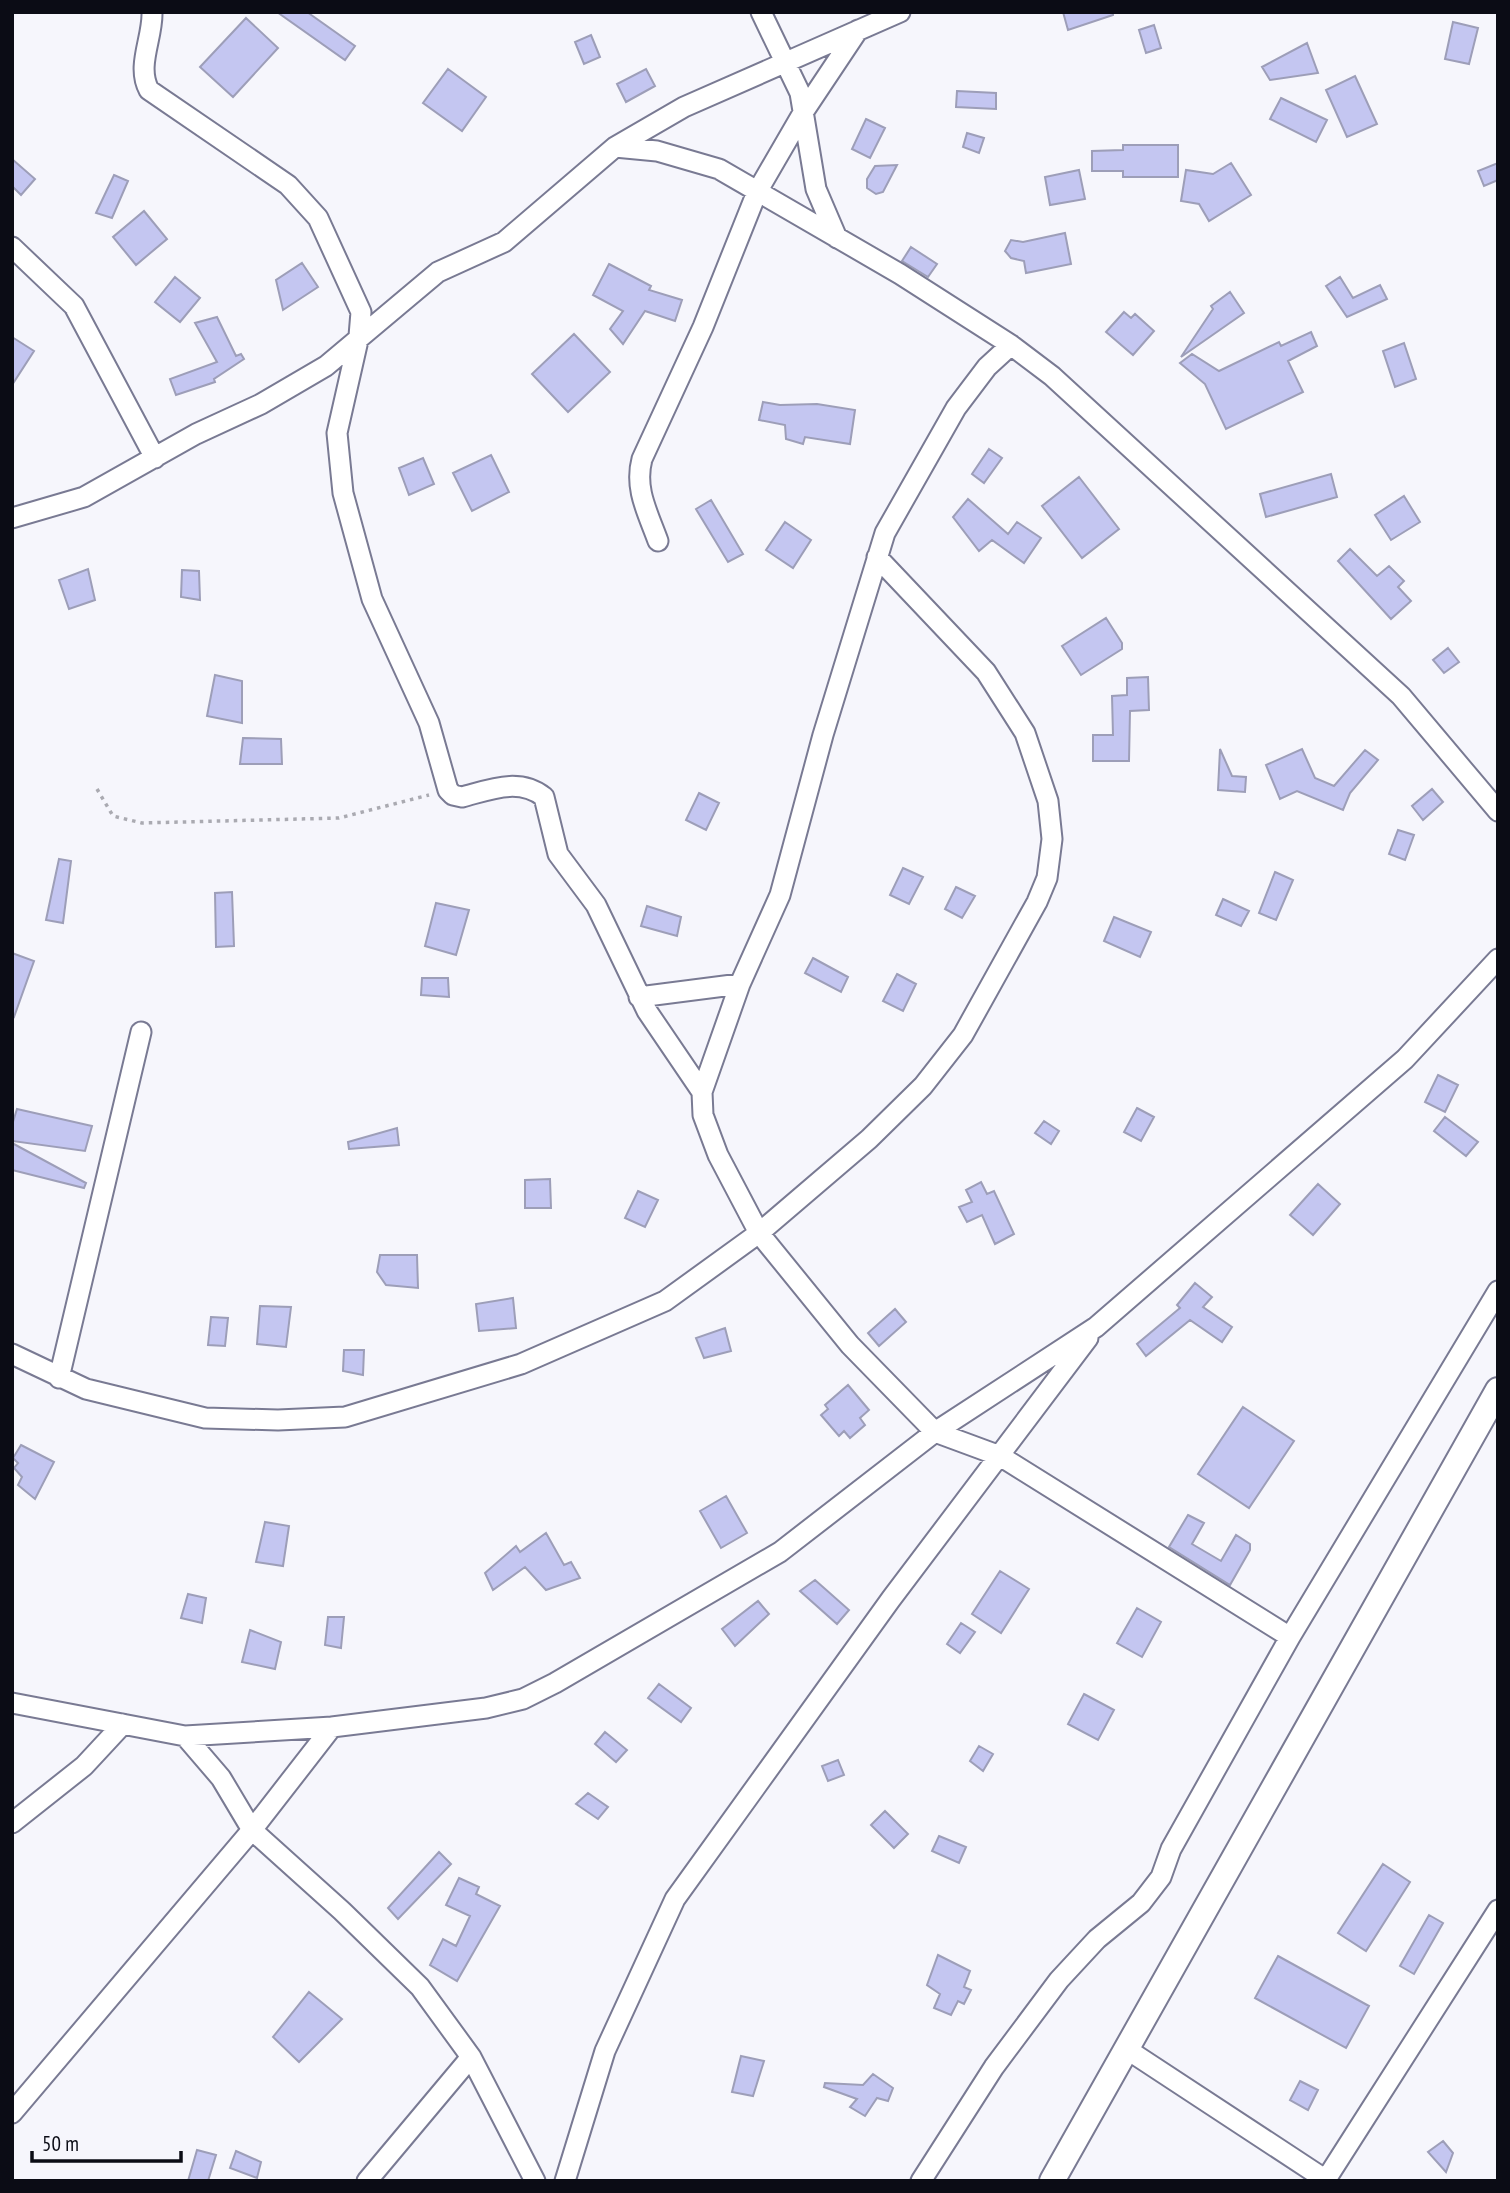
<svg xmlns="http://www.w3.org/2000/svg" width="1510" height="2193" font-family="'PT Sans Narrow',sans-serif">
  <rect width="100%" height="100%" fill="#f6f6fc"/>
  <path fill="#c4c6f1" stroke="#9d9eb8" stroke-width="2" d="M277,12H307L355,46L345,60Z
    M1063,12H1113V15L1068,30Z
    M246,18L278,48L233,97L200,67Z
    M1453,22L1478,28L1469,64L1445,59Z
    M1154,25L1161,48L1146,53L1139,30Z
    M591,35L600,57L584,64L575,42Z
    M1307,43L1318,73L1270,80L1262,67Z
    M448,69L486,97L462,131L423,103Z
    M646,69L655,86L626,102L617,84Z
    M1355,76L1377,124L1347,137L1326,90Z
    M957,91L996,93V109L956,107Z
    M1281,98L1327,120L1316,142L1270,119Z
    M866,119L885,128L870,158L852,149Z
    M967,133L984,138L979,153L963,147Z
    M1123,145H1178V177H1123V171H1092V151L1123,150Z
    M12,159L35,179L21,195L12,186Z
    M1231,163L1251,195L1209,221L1199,204L1181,201L1186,170L1213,174Z
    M1498,163V180L1484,186L1478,171Z
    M897,165L883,192L876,194L867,188V179L875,166Z
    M1079,170L1085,199L1050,205L1045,177Z
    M114,175L128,181L112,218L96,213Z
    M144,211L167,239L136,265L113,237Z
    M1065,233L1071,264L1026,273L1024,261L1011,258L1005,251L1011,240L1023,242Z
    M911,247L937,264L928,277L902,261Z
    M302,263L318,287L283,310L276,280Z
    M609,264L651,286L649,290L682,300L675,321L645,311L623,344L610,329L623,311L593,295Z
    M175,277L200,298L180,322L155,302Z
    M1340,277L1353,298L1380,285L1387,299L1347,317L1326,286Z
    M1230,292L1244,313L1181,357L1213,309L1211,306Z
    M1124,312L1131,318L1135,314L1154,331L1133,355L1106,332Z
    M217,317L236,356L241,354L244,359L214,379L215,382L176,395L170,379L217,362L195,323Z
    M1311,332L1317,346L1288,361L1303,392L1226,429L1205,384L1180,363L1192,354L1219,371L1279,342L1281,346Z
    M574,334L610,372L568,412L532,374Z
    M12,337L34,351L12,385Z
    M1404,343L1416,379L1395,387L1383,351Z
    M763,402L780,405L817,404L855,410L850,444L805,437L803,444L786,439L785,425L759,420Z
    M989,449L1002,458L984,483L972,474Z
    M491,455L509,492L472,511L453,473Z
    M423,458L434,484L409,495L399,468Z
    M1331,474L1337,497L1266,517L1260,494Z
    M1079,477L1119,529L1082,558L1042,506Z
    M1404,496L1420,522L1391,540L1375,515Z
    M968,499L1008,534L1017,522L1041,538L1024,563L992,540L979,551L953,517Z
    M711,500L743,554L728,562L696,509Z
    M785,522L811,540L793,568L766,550Z
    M1350,549L1377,576L1389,566L1404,581L1398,587L1411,601L1391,619L1338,561Z
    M88,569L95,600L69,609L59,580Z
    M182,570L199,571L200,600L181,597Z
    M1106,618L1122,643V649L1081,675L1062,646Z
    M1448,648L1459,662L1444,673L1433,660Z
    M215,675L242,681V723L207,716Z
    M1148,677L1149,710L1130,711L1129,761H1093V735H1113L1112,696L1127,695V678Z
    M243,738L281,739L282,764H240Z
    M1220,749L1232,776L1246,777L1245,792L1218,790Z
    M1302,749L1315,778L1334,786L1365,750L1378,760L1350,793L1343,810L1297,791L1280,799L1266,765Z
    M1432,789L1443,802L1423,820L1412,806Z
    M699,793L719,803L706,830L686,820Z
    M1398,830L1414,835L1405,860L1389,854Z
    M59,859L71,861L63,923L46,920Z
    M903,868L923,877L909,904L890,895Z
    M1275,872L1293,880L1276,920L1259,913Z
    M956,887L975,896L962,918L945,909Z
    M232,892L234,946L216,947L215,893Z
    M1223,899L1249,911L1241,926L1216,915Z
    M436,903L469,910L456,955L425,946Z
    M647,906L681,917L677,936L641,926Z
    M1114,917L1151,932L1140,957L1104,941Z
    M12,953L34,961L14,1017L12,1016Z
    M813,958L848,977L841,992L805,973Z
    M897,974L916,984L903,1011L883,1001Z
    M422,978H448L449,997L421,995Z
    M1438,1075L1458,1085L1445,1112L1425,1102Z
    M1137,1108L1154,1117L1141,1141L1124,1132Z
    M17,1109L92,1126L85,1151L12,1141V1125Z
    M1445,1117L1478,1142L1466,1156L1434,1131Z
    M1044,1121L1059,1131L1051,1144L1035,1133Z
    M397,1128L399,1145L349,1149L348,1142Z
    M12,1143L86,1183L84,1188L12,1170Z
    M550,1179L551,1208H525V1180Z
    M981,1182L987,1194L994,1191L1014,1234L995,1244L982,1215L967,1222L959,1207L972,1202L966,1190Z
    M1318,1184L1340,1204L1313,1235L1290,1215Z
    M638,1191L658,1200L645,1227L625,1218Z
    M380,1255H417L418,1288L386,1285L377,1272Z
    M1195,1283L1212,1297L1203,1307L1232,1327L1222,1342L1190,1320L1146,1356L1137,1344L1180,1308L1177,1305Z
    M513,1298L516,1328L479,1331L476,1304Z
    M260,1306L291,1307L286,1347L257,1344Z
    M895,1309L906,1322L879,1346L868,1333Z
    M211,1317L228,1318L225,1346L208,1345Z
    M725,1328L731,1351L704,1358L696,1338Z
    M344,1350H364L363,1375L343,1371Z
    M848,1385L869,1410L860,1418L865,1425L850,1438L844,1431L839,1436L821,1415L828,1409L825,1405Z
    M1243,1407L1294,1441L1249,1508L1198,1474Z
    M21,1445L54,1462L35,1499L18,1485L22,1477L14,1468L18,1463L13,1458Z
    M726,1496L747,1533L721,1548L700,1511Z
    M1188,1515L1204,1523L1192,1544L1221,1561L1236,1535L1250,1544V1550L1230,1585L1169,1547Z
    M265,1522L289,1526L283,1566L256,1562Z
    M546,1533L564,1565L571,1562L580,1578L546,1590L525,1567L493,1590L485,1573L516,1546L520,1552Z
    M1000,1571L1029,1589L1001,1633L972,1614Z
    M815,1580L849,1610L837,1624L800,1591Z
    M188,1594L206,1598L202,1623L181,1618Z
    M758,1601L769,1614L735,1646L722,1629Z
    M1137,1608L1161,1622L1142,1657L1117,1643Z
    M328,1617H344L341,1648L325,1645Z
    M961,1623L975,1632L960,1653L947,1644Z
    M250,1630L281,1642L275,1669L242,1662Z
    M659,1684L691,1708L681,1722L648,1698Z
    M1084,1694L1114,1710L1098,1740L1068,1724Z
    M605,1732L627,1750L616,1762L595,1744Z
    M979,1746L993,1754L983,1771L970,1761Z
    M838,1760L844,1775L828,1781L822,1766Z
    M588,1793L608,1807L598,1819L576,1804Z
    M885,1811L908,1834L894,1848L871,1825Z
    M939,1836L966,1847L959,1863L932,1851Z
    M439,1852L451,1864L398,1919L388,1908Z
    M1383,1864L1410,1882L1366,1951L1338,1933Z
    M459,1878L479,1887L476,1894L500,1906L457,1981L430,1965L443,1939L456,1946L470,1916L446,1905Z
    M1429,1915L1443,1923L1414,1974L1400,1966Z
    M938,1955L970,1971L964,1987L971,1990L964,2004L958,2001L951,2015L934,2008L940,1994L927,1985Z
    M1278,1956L1369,2006L1346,2048L1255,1998Z
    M309,1992L342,2019L299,2062L273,2037Z
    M741,2056L764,2061L753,2096L732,2092Z
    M873,2074L893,2088L888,2101L877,2098L865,2116L850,2107L857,2099L824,2087L825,2083L863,2085Z
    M1300,2081L1318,2090L1308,2110L1290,2100Z
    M1443,2141L1453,2153L1446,2172L1428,2152Z
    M197,2150L216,2155L208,2181H188Z
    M236,2151L261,2162L257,2178L230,2168Z"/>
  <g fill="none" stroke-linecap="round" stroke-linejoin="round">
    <defs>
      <path id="minor" d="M152,12C153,38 136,66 149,90L288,185L318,218L361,312L359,336L337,433L343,493L372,599L429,723L448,790L453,795L462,797C489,790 519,777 544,797L558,854L596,905L647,1011L702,1092
        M761,12L800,93L816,189L837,238
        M615,147L657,151L719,169L900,274L1011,345L1052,376L1401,696L1498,811
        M12,247L74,306L155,458
        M1011,345L987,367L956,408L885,533L823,735L780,895L740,984L702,1092L703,1115L718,1155L759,1233L850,1345L935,1432L1000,1456L1290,1637
        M12,518L84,497L196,434L261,404L326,366L438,272L504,242L615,147L684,107L900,12
        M658,541C648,513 634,489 642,459L703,327L757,192L804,111L858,30
        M639,997L740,984
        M12,1354L86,1389L205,1418L278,1420L345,1417L521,1364L665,1301L759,1233L869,1139L923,1086L963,1035L1037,902L1047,878L1052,839L1048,801L1025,733L986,672L877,557
        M59,1378L141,1032
        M12,1703L185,1736L332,1727L486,1708L523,1699L555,1683L780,1552L935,1432L1096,1327L1405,1059L1498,959
        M185,1736L221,1778L252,1830L342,1911L420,1987L471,2057L535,2181
        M12,1823L84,1766L123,1724
        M1128,2050L1326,2180
        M12,2113L252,1830L332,1727
        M367,2181L471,2057
        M565,2181L605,2051L675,1899L891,1599L1088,1338
        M921,2181L994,2067L1059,1980L1097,1939L1141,1903L1161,1877L1171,1849L1290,1637L1498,1291
        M1325,2181L1498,1910"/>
      <path id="major" d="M1052,2181L1498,1390"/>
    </defs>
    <use href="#minor" stroke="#797a93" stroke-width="23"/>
    <use href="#major" stroke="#797a93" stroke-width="28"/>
    <path stroke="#aaaab1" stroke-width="3.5" stroke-dasharray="3.5 5" stroke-linecap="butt" d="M97,789L113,816L142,823L339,818L429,795"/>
    <use href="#minor" stroke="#fff" stroke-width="19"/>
    <use href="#major" stroke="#fff" stroke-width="24"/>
  </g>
  <rect width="1510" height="2193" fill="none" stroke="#0b0c15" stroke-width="28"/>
  <path d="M32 2151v10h149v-10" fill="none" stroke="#0b0c15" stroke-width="3.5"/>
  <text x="42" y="2151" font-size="21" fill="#0b0c15" stroke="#f6f6fc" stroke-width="5" paint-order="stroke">50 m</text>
</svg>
